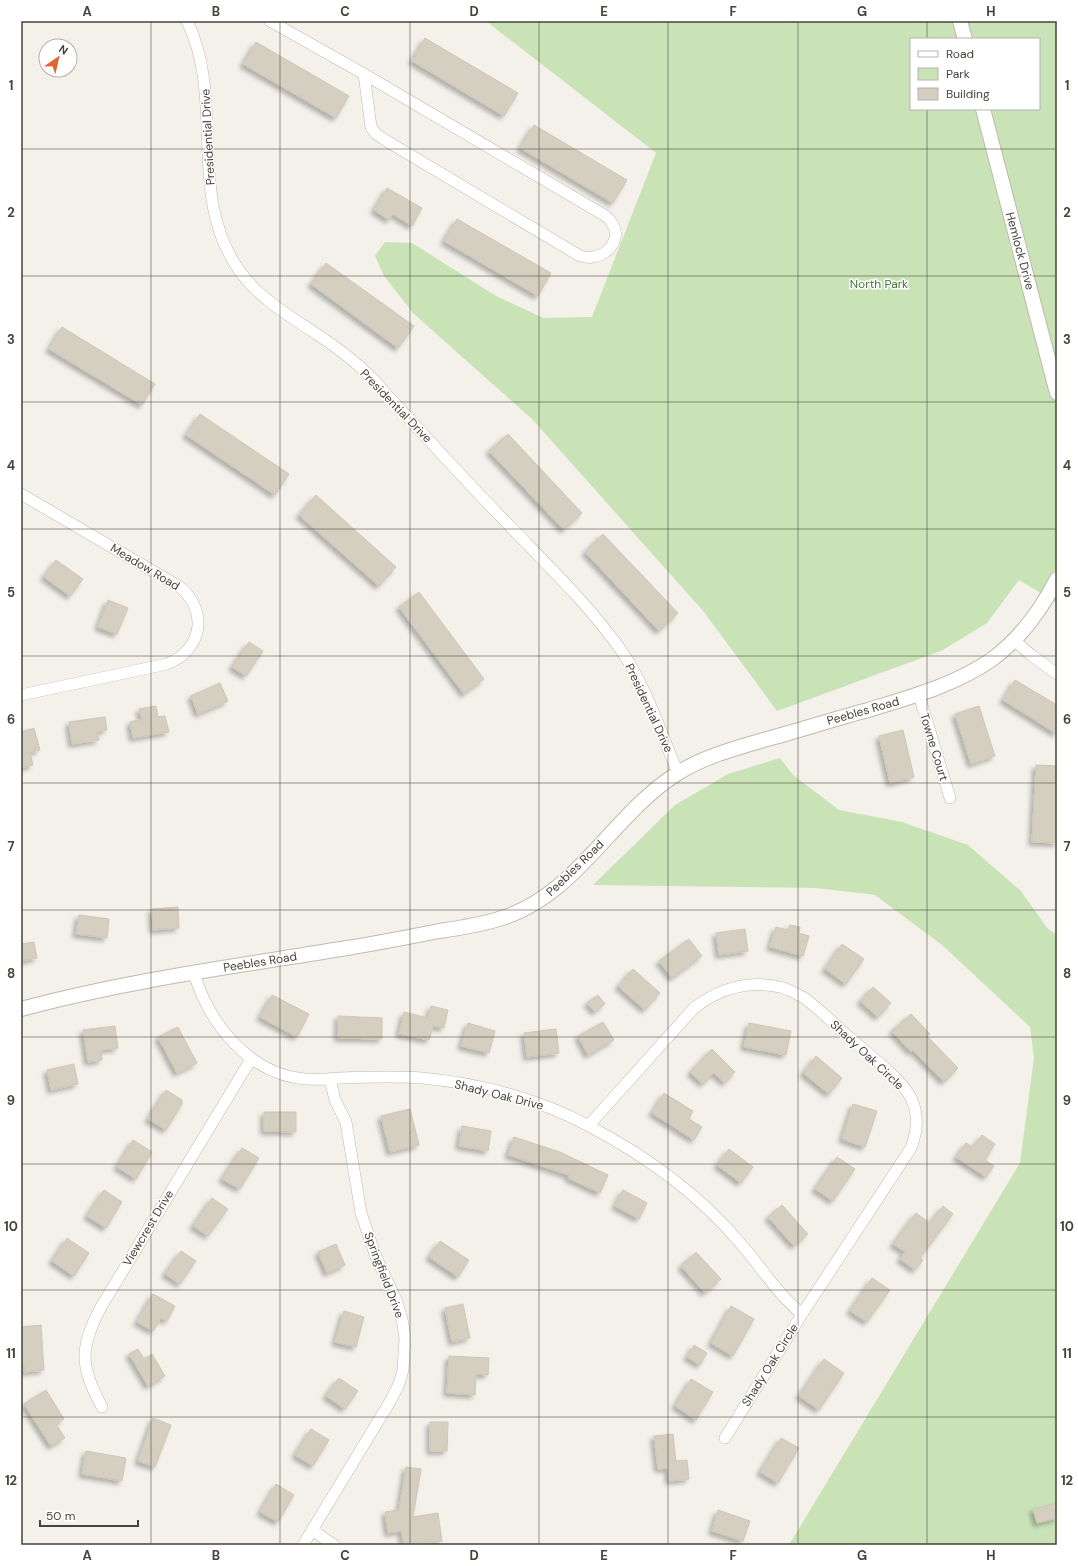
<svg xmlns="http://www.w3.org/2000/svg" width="1078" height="1566" font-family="'DM Sans',sans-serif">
  <defs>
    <filter id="shadow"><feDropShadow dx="-3.5" dy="3.5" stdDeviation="2" flood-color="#0004"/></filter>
  </defs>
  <rect width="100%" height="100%" fill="#f3f1ea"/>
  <path fill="#c9e3b7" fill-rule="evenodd" d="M486,21H1057V603L1019,580L987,623L941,651L777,711L704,612L533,420L413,313L384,276L375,256L385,242L412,243L496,296L543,318L592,317L656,153ZM911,39H1039V109H911Z
    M780,758L793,775L839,810L902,822L968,845L1021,891L1047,928L1057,935V1545H789L1020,1163L1034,1058L1030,1027L942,945L875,895L816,888L593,885L675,805L728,774Z"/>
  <path fill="#d4cfc0" stroke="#cec7b4" filter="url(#shadow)" d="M425,38L518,93L504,116L412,61Z
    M256,42L349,96L336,118L243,64Z
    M534,125L627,180L613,203L520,148Z
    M387,188L422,208L412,226L393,214L389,220L374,210Z
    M457,219L551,273L538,296L444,241Z
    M326,263L414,326L398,348L311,284Z
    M62,327L155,384L142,405L49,349Z
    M200,414L289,474L275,495L186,435Z
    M508,434L582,513L564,530L489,451Z
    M316,495L396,567L379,586L299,515Z
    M603,534L678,613L659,631L585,552Z
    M56,560L83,579L70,596L44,577Z
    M419,592L484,679L464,694L399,607Z
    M108,600L128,608L117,634L98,627Z
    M249,642L263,651L246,676L232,667Z
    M1015,680L1057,705V734L1003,700Z
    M220,683L228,701L198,714L191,696Z
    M156,706L158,717L165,716L169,732L133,738L130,722L142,719L139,709Z
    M979,706L995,756L971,764L955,714Z
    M105,717L107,730L97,732L99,740L72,744L69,722Z
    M34,728L40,750L30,753L33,765L21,768V732Z
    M903,730L914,777L890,783L879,736Z
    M1036,765L1057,766V843L1032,842Z
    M178,907L179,928L153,930L152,909Z
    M79,915L109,919L107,938L76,934Z
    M790,925L800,927L799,933L809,936L803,956L770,947L776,927L788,930Z
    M745,929L748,951L719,955L716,933Z
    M689,939L702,956L672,978L659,961Z
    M34,942L37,958L21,961V944Z
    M842,944L864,959L846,984L825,969Z
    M633,969L660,993L645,1010L618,986Z
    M873,987L891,1003L878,1017L860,1001Z
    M272,995L309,1014L297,1037L260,1017Z
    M598,995L605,1004L595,1012L587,1003Z
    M431,1006L448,1010L444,1028L433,1026L429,1040L399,1034L404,1012L428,1018Z
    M911,1014L930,1034L927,1036L958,1068L944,1082L913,1050L911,1052L892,1031Z
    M338,1016L382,1018V1039L338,1038Z
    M603,1022L614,1040L588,1055L578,1036Z
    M468,1023L495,1031L489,1053L461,1046Z
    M749,1023L791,1031L786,1055L744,1047Z
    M115,1026L118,1048L101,1050L102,1060L88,1062L83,1030Z
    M178,1027L197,1063L177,1073L158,1037Z
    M556,1029L559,1053L527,1057L524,1033Z
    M712,1049L735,1072L725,1083L714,1073L703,1084L690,1072Z
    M816,1056L842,1078L829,1094L803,1073Z
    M74,1064L78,1084L51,1090L47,1070Z
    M166,1090L182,1100V1104L166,1130L148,1119Z
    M664,1093L693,1111L689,1119L702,1127L694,1140L652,1113Z
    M853,1104L877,1111L865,1147L842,1139Z
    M410,1109L419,1145L390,1152L381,1116Z
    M264,1112H296V1132L264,1131Z
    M462,1126L491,1131L488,1151L459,1146Z
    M982,1135L995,1144L985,1160L994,1166L986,1177L956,1157L966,1143L973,1147Z
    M514,1137L560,1152L608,1175L600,1193L568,1178L569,1175L508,1155Z
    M133,1140L152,1152L136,1179L117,1167Z
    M242,1148L259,1158L240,1189L222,1179Z
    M729,1149L753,1167L741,1183L717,1165Z
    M837,1157L855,1169L833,1201L815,1189Z
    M104,1190L122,1202L106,1228L87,1216Z
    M623,1190L647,1203L639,1219L615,1206Z
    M212,1198L228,1209L208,1236L193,1226Z
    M782,1205L808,1234L794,1246L768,1217Z
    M943,1206L953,1214L920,1258L923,1260L915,1270L900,1259L905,1252L893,1244L916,1213L930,1223Z
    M67,1238L89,1253L74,1276L52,1261Z
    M440,1241L469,1260L458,1277L429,1257Z
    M336,1244L345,1265L327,1273L318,1252Z
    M181,1251L196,1261L180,1284L165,1274Z
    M696,1252L721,1279L705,1293L681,1266Z
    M872,1278L890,1290L867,1322L850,1311Z
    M153,1294L175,1306L167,1321L161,1318L153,1331L137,1322Z
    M463,1304L470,1338L452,1342L445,1308Z
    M731,1306L754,1319L733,1356L711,1343Z
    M344,1311L364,1317L356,1347L335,1342Z
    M41,1325L44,1370L24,1372V1364H21V1346H22L21,1327Z
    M694,1345L707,1353L700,1365L687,1357Z
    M138,1349L144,1359L152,1354L165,1376L148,1386L129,1354Z
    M449,1356L489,1358L488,1375L476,1374L475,1395L447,1393Z
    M824,1359L844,1373L819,1410L799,1396Z
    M339,1378L358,1391L345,1409L326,1396Z
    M691,1379L713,1392L696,1420L675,1406Z
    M46,1390L64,1419L56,1424L65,1438L51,1446L24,1404Z
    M153,1418L171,1425L155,1467L138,1461Z
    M430,1422H448L447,1451H430Z
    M311,1429L329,1440L313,1466L295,1455Z
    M673,1434L676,1461L687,1460L689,1479L669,1481L668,1468L658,1469L654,1436Z
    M781,1438L799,1448L778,1483L760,1472Z
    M86,1451L126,1458L122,1481L82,1474Z
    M406,1467L421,1469L413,1517L438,1513L442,1541L420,1545H404L401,1531L388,1533L385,1512L399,1510Z
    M276,1484L294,1495L278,1522L260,1512Z
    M1057,1503V1518L1037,1523L1033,1509Z
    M718,1510L750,1521L743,1541L712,1531Z"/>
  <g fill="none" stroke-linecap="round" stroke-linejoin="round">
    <defs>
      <path id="minor" d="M187,21C226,100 186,195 239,270C259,299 290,316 318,335C338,348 357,363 373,379C380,386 385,394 392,400C428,439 464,479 501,517C543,561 588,603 623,653C647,689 661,733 678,773
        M270,21L364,74L604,215C607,217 610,219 611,222C623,237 609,255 593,257C589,258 584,257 580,256L385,140L376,134L371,127L364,74
        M21,494L180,587C209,612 202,650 167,664L21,695
        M1014,640L1031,655L1057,674
        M919,695L950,798
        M194,973C209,1024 250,1075 306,1079C317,1080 329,1079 340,1078C367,1077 395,1076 422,1078C478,1083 540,1099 589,1126C646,1156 700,1195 741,1244C762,1268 778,1295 802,1314
        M589,1125L694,1008C719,989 748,980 780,987C788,989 797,994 804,998C821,1010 835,1025 850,1038C868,1054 900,1077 911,1098C919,1114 917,1132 911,1148L802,1314L725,1438
        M102,1407C80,1366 79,1349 101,1307L251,1059
        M312,1530L334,1545
        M303,1545L391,1400L399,1384L403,1370L405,1339L403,1324L397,1302L376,1257L361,1213L346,1122L335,1100L330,1079"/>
      <path id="tertiary" d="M960,21L965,39
        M983,109L1057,393
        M21,1009C128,980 238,966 347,948C378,943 409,937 439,931C460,928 481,925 502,918C576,895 612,816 675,775C702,757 736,748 767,739C801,730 834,719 868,710C910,697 955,685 991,660C1020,639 1041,610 1057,579"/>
    </defs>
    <use href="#minor" stroke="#bebaad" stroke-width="12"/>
    <use href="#tertiary" stroke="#bebaad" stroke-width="16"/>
    <use href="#minor" stroke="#fff" stroke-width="11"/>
    <use href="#tertiary" stroke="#fff" stroke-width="14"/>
  </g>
  <path fill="none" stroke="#464338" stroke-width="1" stroke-opacity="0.55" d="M151,21V1545M280,21V1545M410,21V1545M539,21V1545M668,21V1545M798,21V1545M927,21V39M927,109V1545M21,149H1057M21,276H1057M21,402H1057M21,529H1057M21,656H1057M21,783H1057M21,910H1057M21,1037H1057M21,1164H1057M21,1290H1057M21,1417H1057"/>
  <g text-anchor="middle" stroke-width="3" stroke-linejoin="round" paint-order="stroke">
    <g font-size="12" fill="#464338" stroke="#fff">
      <text transform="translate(208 137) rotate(-93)" y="4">Presidential Drive</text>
      <text transform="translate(1020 251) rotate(75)" y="4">Hemlock Drive</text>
      <text transform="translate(396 406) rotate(46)" y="4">Presidential Drive</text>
      <text transform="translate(145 567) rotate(31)" y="4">Meadow Road</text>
      <text transform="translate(649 708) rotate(65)" y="4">Presidential Drive</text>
      <text transform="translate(863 711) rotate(-16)" y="4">Peebles Road</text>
      <text transform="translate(934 747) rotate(73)" y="4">Towne Court</text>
      <text transform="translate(575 868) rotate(-44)" y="4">Peebles Road</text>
      <text transform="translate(260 962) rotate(-9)" y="4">Peebles Road</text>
      <text transform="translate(867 1055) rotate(43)" y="4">Shady Oak Circle</text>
      <text transform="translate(499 1095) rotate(14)" y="4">Shady Oak Drive</text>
      <text transform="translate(148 1228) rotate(-59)" y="4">Viewcrest Drive</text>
      <text transform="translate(384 1275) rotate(69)" y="4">Springfield Drive</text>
      <text transform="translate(770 1365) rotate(-58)" y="4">Shady Oak Circle</text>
    </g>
    <g font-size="12" fill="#417331" stroke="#fff">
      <text x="879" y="288">North Park</text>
    </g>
  </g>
  <rect width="1078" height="1566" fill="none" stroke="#ffffff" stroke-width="44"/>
  <rect x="910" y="38" width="130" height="72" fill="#ffffff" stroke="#b5b4af"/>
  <rect x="918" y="51" width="20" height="6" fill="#ffffff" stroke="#b5b4af"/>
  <text x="946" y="58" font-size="12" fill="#464338">Road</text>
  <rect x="918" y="68" width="20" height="12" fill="#c9e3b7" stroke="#b5b4af"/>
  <text x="946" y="78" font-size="12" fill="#464338">Park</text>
  <rect x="918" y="88" width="20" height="12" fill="#d4cfc0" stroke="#b5b4af"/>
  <text x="946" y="98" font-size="12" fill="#464338">Building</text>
  <g transform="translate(58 58) rotate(34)"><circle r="19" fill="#ffffff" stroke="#b5b4af"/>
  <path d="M0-3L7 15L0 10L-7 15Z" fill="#e5632f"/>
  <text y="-6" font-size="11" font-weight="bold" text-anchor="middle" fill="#464338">N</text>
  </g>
  <path d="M40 1520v6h98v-6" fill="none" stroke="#464338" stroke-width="2"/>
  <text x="46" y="1520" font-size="12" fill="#464338" stroke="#ffffff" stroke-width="3" paint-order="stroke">50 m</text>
  <rect x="22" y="22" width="1034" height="1522" fill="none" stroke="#464338" stroke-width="1.5"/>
  <g font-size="13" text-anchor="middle" font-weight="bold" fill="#464338">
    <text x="87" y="16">A</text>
    <text x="216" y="16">B</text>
    <text x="345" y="16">C</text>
    <text x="474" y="16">D</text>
    <text x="604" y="16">E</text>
    <text x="733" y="16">F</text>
    <text x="862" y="16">G</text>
    <text x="991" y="16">H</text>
    <text x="11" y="90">1</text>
    <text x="1067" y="90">1</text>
    <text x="11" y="217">2</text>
    <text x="1067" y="217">2</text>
    <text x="11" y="344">3</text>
    <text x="1067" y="344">3</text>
    <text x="11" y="470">4</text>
    <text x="1067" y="470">4</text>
    <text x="11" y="597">5</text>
    <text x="1067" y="597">5</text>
    <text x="11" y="724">6</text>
    <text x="1067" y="724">6</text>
    <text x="11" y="851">7</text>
    <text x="1067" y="851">7</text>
    <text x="11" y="978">8</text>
    <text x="1067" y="978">8</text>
    <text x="11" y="1105">9</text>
    <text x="1067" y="1105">9</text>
    <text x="11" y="1231">10</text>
    <text x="1067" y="1231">10</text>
    <text x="11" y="1358">11</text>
    <text x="1067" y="1358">11</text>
    <text x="11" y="1485">12</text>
    <text x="1067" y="1485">12</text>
    <text x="87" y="1560">A</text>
    <text x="216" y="1560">B</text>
    <text x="345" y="1560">C</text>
    <text x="474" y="1560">D</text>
    <text x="604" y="1560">E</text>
    <text x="733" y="1560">F</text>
    <text x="862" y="1560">G</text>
    <text x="991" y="1560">H</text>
  </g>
</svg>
